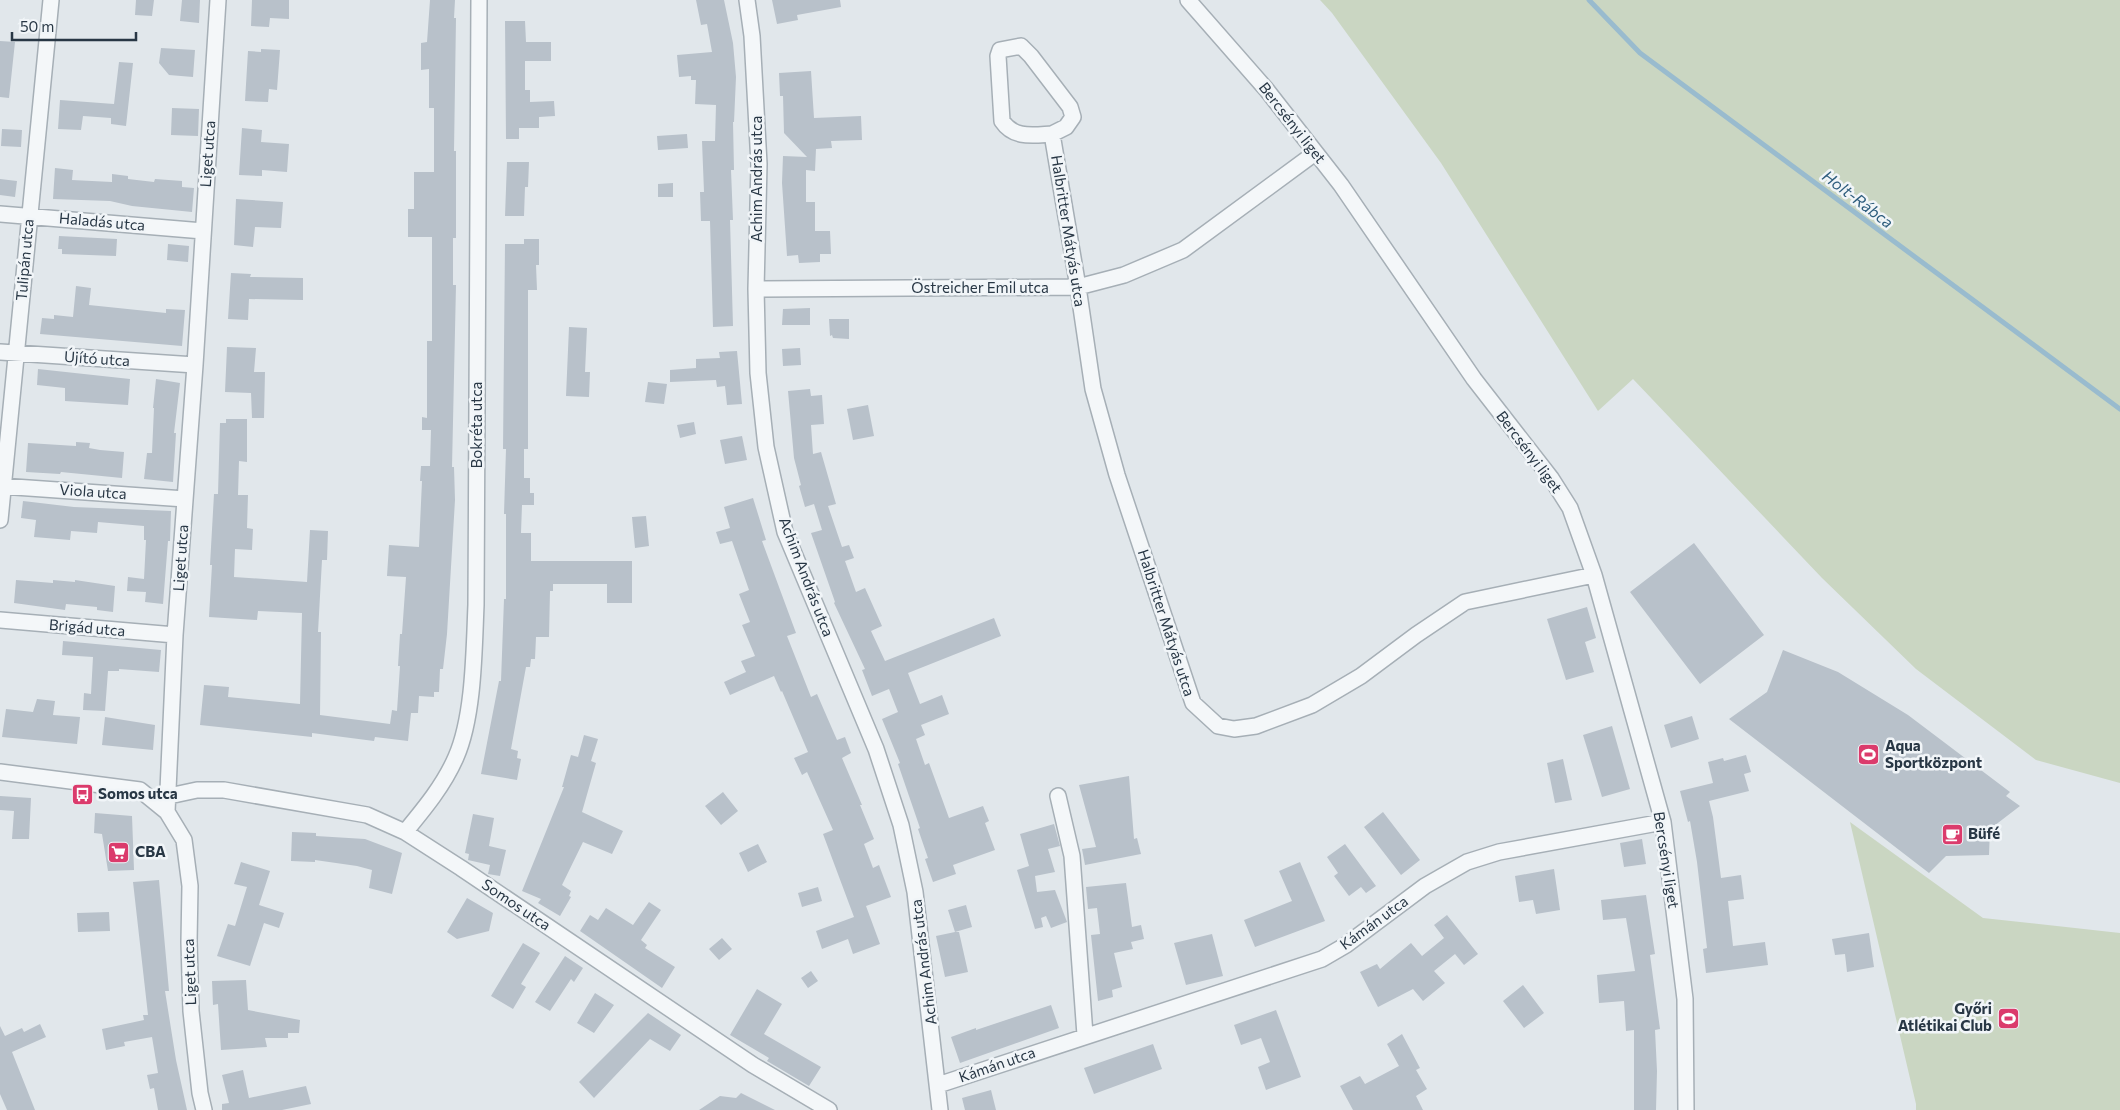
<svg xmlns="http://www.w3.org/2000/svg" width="2120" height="1110" font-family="Commissioner,sans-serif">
  <rect width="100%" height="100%" fill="#e1e7eb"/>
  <path fill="#cad6c2" d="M1320,0H2120V783L2036,760L1916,669L1822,578L1633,379L1598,411L1441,163L1332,13Z
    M1850,822L1983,918L2120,933V1110H1916V1104Z"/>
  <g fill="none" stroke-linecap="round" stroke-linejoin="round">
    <path stroke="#99bbce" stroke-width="5" d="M1589,0L1640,53L2120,409"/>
  </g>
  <path fill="#b8c1ca" d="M136,0H154L152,16L135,15Z
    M182,0H200L199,23L180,21Z
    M252,0H289V19L270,18L269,27L251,26Z
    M430,0H455L454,18H456L454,151H456V238H453V285H456L452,467H454L455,500L447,634L443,669H440L439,692H434V697L419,696L418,713H411L408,741L375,737L374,741L312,733V737L200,725L204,685L229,687L228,697L300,704L302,613L258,611L257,620L209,617L212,565H210L214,494H218L220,423H226V419H247V462L239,461L238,495H248L247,528L253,529L252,550L235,549L234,577L307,582L310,530L328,531L327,560H322L318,632H321L320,715L390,724L392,710L397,711L400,666H398L400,634H402L406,577L387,576L389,545L419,547L422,481H420L421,466H430L431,430H422V417L427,418V341H432V237H408V209H414V172H434V108H429V69L421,70V43L427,42Z
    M696,0H724L733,43L736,77L734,122H733L734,170H731L733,220H730L733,326L713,327L710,221H701L700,192H704L702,141H715L716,105L695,104L696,80H691V76L679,77L677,55L712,52L707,24L701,25Z
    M772,0H840L841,7L797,15L798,20L777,24Z
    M505,21H525L526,42H551V61H525V90H530V102L554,101L555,116L539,117V128H519V139H506Z
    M0,41L15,42L9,98L0,97Z
    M161,48L195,50L193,77L169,75L159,63Z
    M261,49L280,50L277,90L269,89L268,102L245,101L248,51L261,52Z
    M119,62L133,63L126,126L111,124V118L83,116L81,130L58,129L60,100L114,104Z
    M811,71L814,118L861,116L862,140L831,141L832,148L816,149L815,171L806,170V202H815V231H830L831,254H820V262L799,263L798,255L787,256L782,183L783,156L807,157L784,133L783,96H780L779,73Z
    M172,108L199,109L198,136L171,135Z
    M242,128L262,130L261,142L289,144L287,172L262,170V176L239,175Z
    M2,129L22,130L21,147L1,146Z
    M687,134L688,148L658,150L657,136Z
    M507,162H529L528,187H525L524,216H505Z
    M55,168L73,170L72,180L112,182V174L128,176V179L154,182L155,179L182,181V187L194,188L192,212L132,206L110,201L53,199Z
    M0,179L17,181L15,197L0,195Z
    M673,183V197H658V184Z
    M236,199L283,202L281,228L255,227L253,247L234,245Z
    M59,236L117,239L116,256L62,254V249H58Z
    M524,239H539V265H536L537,290H528V449H524V478H530V493H534V505H522L521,533H531V561H632V603H607V584H553V591H550L549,637H536L535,659H531L530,667H526L511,749L518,751L517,758L521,759L517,780L481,774L499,681H501L504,599H506V514H504L506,449H503L505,244H524Z
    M168,244L189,246L188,262L167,260Z
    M231,273L251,274L250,277L303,278V300L249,299L248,320L228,319Z
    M76,286L91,288L89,305L166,313V309L185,310L182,346L40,334L42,318L54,319V315L73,317Z
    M810,308V325H782L783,309Z
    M829,319H849V339L833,338L832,335L830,336Z
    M569,327L587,328L585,372H590L589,397L566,396Z
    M227,347L256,348L254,372H265L264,418H252L251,393L225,392Z
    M800,348L801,365L783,366L782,349Z
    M737,351L742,404L727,405L725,386L717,387L716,380L670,382V370L696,368V359L720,358L719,352Z
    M38,369L130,379L128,405L65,401V388L37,385Z
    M156,379L180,383L174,433H176L173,482L144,479L147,453H152L154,408H153Z
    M648,382L667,384L664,404L645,402Z
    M810,389L811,396L822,395L824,424L811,425L813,454L821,452L836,504L828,506L842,547L849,545L854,558L845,561L856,592L865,588L882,626L871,631L885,661L994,618L1001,636L908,673L920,704L942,695L949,714L921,725L925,735L916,739L925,765L929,763L949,818L983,806L989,821L985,823L995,850L953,865L956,874L933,882L925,859L928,858L918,829L920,828L898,764L900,763L882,719L898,712L889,689L872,696L862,670L865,669L834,603L835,602L811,533L822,530L814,504L805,507L799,486L801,485L794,458L788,391Z
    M868,405L874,436L853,440L847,409Z
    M694,422L696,434L680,438L677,425Z
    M742,436L747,460L725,464L720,440Z
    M76,442L90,443L89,448L100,450L124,452L122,478L61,472L60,474L26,472L28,443L76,446Z
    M753,498L766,540L762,541L796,633L787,636L811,697L817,694L837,740L845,737L851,753L842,758L862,805H860L874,839L864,844L873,868L879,865L891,897L866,906L880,944L853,954L848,939L822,949L816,931L854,917L823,834L833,830L807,772L802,775L794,758L808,752L782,691L781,692L774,676L730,695L724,682L746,672L741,661L755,656L742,625L750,622L739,594L749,590L732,541L720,544L716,532L730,528L724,507Z
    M23,501L74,507L171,511L170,541H168L163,604L145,602L146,592L127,591L128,577L144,579L146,540H144V526L98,522L97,533L71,531L70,540L34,537L36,520L21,518Z
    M646,516L649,546L635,548L632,517Z
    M1694,543L1764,635L1700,684L1630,592Z
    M16,580L53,583V580L75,582V580L115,586L113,612L97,610V607L66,604L65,610L14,603Z
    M1587,607L1596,638L1585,642L1594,672L1566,680L1547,619Z
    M63,641L161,650L159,672L119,669V671H108L105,711L83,710L84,693L91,694L93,657L62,655Z
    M1783,650L1838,672L1908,715L2010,792L2006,796L2020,806L1990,829L1989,855L1946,856L1929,873L1729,719L1767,692Z
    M37,699L55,701L53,715L80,717L77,744L2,737L6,709L33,712Z
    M1692,716L1699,739L1671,748L1664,725Z
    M105,717L155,725L153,750L102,745Z
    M1612,726L1630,789L1602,797L1583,735Z
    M584,735L598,739L591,761L596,763L582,812L623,831L612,854L583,842L562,885L571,891L569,896L571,897L560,916L538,903L541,899L522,891L564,787H562L571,755L578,757Z
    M1746,755L1751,772L1744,774L1749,791L1709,801L1713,817L1721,878L1741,875L1744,899L1728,901L1733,946L1765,942L1768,965L1706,973L1703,949L1707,948L1697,862L1690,821L1688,822L1680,791L1713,783L1708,762L1723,758L1724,761Z
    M1563,759L1572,800L1555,803L1547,763Z
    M1129,776L1134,839L1137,838L1141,854L1085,865L1082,849L1096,847L1079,785Z
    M723,792L738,811L721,825L705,806Z
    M0,796L31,798L29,839H12L14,811L0,810Z
    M1383,812L1420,860L1401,875L1364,827Z
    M95,813L132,816L134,870L108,871L102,834L94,833Z
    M473,814L494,818L489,846L506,850L500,876L488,874L490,865L468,860L469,854L465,853Z
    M1054,824L1060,846L1048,849L1055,872L1035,876L1037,892L1055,890L1067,922L1051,928L1046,916L1041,918L1043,927L1035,929L1017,870L1029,866L1020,834Z
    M292,832L316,833V836L365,839L402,853L392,894L369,888L372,870L357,866L315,860V862L291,861Z
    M1642,839L1646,864L1624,867L1620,843Z
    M758,844L767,862L748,872L739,853Z
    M1345,844L1376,886L1366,893L1361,887L1349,896L1334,876L1338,873L1327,857Z
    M241,862L270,871L259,905L284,913L279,928L264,923L250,966L217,956L228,924L235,926L247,887L234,884Z
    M1300,862L1325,921L1255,947L1244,920L1292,901L1279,871Z
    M1554,869L1560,910L1536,914L1533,900L1519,902L1515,876Z
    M159,880L169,991H165L176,1060L187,1110H158L154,1088L150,1089L147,1075L158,1073L152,1037L124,1042L125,1046L106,1050L102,1029L144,1020L143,1015H148L133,882Z
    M1126,883L1132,927L1141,925L1144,939L1131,942L1133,949L1114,953L1122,987L1112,990L1113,997L1098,1001L1091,935L1100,934L1097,908L1088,909L1086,887Z
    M818,887L822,901L802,907L798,893Z
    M1646,895L1655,954L1650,955L1660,1029L1655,1030L1657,1071L1656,1110H1634V1030L1626,1031L1624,1001L1599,1003L1597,975L1635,971L1626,918L1603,920L1601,900Z
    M467,898L493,913L489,931L457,939L447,932Z
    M649,902L661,910L641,940L647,945L645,948L675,967L662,988L580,931L590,915L598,920L606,908L633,925Z
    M966,905L972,927L955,932H959L968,972L945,977L936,936L955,932L948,910Z
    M109,912L110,931L78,932L77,913Z
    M1447,915L1478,954L1464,965L1455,954L1434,971L1445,983L1423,1001L1413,989L1378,1007L1360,972L1377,964L1380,969L1411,943L1422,956L1444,938L1434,925Z
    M1869,933L1874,967L1847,972L1845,954L1835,955L1832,939Z
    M1212,934L1223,976L1186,985L1174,943Z
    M722,938L732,949L719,960L709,949Z
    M523,943L540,953L521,984L526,987L513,1009L491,996Z
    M565,956L583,968L574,982L571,979L550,1011L535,1002Z
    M811,971L818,981L808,988L801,978Z
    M246,980L248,1010L300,1020L299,1033H288V1038H265L267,1047L221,1050L218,1004L213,1005L212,981Z
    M1523,985L1544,1013L1524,1028L1503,1001Z
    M757,989L782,1004L764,1034L821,1067L809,1086L767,1061L769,1058L730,1035Z
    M595,993L614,1005L594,1033L577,1023Z
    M1051,1005L1059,1028L960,1063L951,1037L976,1028V1030Z
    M1276,1010L1301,1077L1266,1090L1258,1067L1270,1062L1261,1038L1241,1045L1234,1025Z
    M648,1013L681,1035L670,1051L650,1039L594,1098L579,1082Z
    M40,1024L46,1037L12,1052L35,1110H7L0,1094V1026L5,1036L22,1028L24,1032Z
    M1402,1034L1420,1068L1416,1070L1427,1089L1416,1096L1423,1110H1353L1340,1086L1360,1076L1365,1084L1399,1066L1387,1044Z
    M1153,1044L1162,1069L1094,1094L1084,1068Z
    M243,1070L249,1098L306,1086L311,1104L282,1110H222V1104L229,1103L222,1075Z
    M991,1090L996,1110H965L962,1098Z
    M741,1093L775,1110H699L720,1096L736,1098Z"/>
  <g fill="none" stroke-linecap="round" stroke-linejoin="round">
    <defs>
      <path id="minor" d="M747,0L752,36L759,164L756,289L758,373L766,447L785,532L876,749L901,825L915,892L940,1110
        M1188,0L1266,89L1341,185L1474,379L1551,478L1570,508L1594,575L1663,822L1685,999L1686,1110
        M1052,134C1033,135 1014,139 1002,121L998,56L1000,50L1021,46L1031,56L1070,107L1073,117L1066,127L1052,134L1078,287L1093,389L1117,475L1193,703L1218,726L1234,729L1256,726L1312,705L1361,676L1416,635L1465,602L1594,575
        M0,214L203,231
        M756,289L1078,287L1124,275L1183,250L1315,153
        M0,352L195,365
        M0,486L185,499
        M0,520L51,0
        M0,620L175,635
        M0,772L140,790L167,812
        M169,796L197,790H224L367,815L405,832L461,868L753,1065L829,1110
        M1058,796L1072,856L1085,1035
        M405,832C424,809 444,785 456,757C474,716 474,650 476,605L479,0
        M938,1085L1322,959L1346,945L1425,886L1467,862L1499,852L1663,822
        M204,1110L200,1093L191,1011L189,942L190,886L184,840L167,812L175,635L195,365L218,0"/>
    </defs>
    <use href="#minor" stroke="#a6afb6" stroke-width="18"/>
    <use href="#minor" stroke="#f4f7f9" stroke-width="15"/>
  </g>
  <defs>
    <symbol id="stadium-square" viewBox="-11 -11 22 22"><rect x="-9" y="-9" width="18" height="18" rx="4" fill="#db3b6c" stroke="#f1f5f8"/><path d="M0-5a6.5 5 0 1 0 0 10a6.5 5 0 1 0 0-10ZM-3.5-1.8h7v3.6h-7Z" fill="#fff"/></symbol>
    <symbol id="bus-square" viewBox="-11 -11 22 22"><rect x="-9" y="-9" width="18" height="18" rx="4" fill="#db3b6c" stroke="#f1f5f8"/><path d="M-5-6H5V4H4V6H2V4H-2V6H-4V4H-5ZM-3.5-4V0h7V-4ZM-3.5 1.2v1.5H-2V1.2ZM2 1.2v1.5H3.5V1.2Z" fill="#fff"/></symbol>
    <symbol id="cafe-square" viewBox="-11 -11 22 22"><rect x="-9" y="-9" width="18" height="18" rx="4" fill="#db3b6c" stroke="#f1f5f8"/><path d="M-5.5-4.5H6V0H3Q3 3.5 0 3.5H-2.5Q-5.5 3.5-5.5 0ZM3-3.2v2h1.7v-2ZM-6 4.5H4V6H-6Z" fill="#fff"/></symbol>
    <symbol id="supermarket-square" viewBox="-11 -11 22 22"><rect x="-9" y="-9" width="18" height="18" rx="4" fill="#db3b6c" stroke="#f1f5f8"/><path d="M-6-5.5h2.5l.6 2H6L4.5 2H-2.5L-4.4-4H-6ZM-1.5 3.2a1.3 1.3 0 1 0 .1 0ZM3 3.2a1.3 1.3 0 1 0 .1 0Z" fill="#fff"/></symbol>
  </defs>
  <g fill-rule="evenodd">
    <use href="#stadium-square" x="1856" y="742" width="25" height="25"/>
    <use href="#bus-square" x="70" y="782" width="25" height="25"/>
    <use href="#cafe-square" x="1940" y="822" width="25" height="25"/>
    <use href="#supermarket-square" x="106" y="840" width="25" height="25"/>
    <use href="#stadium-square" x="1996" y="1006" width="25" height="25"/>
  </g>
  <g text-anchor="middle" stroke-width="5" stroke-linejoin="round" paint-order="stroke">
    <g font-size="15" fill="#283745" stroke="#f1f5f8">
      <text transform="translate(1292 123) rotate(52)" y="5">Bercsényi liget</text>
      <text transform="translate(208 154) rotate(-86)" y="5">Liget utca</text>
      <text transform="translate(757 179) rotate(-90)" y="5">Achim András utca</text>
      <text transform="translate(102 222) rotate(5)" y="5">Haladás utca</text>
      <text transform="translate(1068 231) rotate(81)" y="5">Halbritter Mátyás utca</text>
      <text transform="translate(25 260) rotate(-85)" y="5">Tulipán utca</text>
      <text x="980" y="293">Östreicher Emil utca</text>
      <text transform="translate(97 359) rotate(4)" y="5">Újító utca</text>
      <text transform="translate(477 425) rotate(-90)" y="5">Bokréta utca</text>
      <text transform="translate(1529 452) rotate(53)" y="5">Bercsényi liget</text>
      <text transform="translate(93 492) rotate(4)" y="5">Viola utca</text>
      <text transform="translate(181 558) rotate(-86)" y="5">Liget utca</text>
      <text transform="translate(806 577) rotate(69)" y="5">Achim András utca</text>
      <text transform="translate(1166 623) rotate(72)" y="5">Halbritter Mátyás utca</text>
      <text transform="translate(87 628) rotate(5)" y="5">Brigád utca</text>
      <text transform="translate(1666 860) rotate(81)" y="5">Bercsényi liget</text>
      <text transform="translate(516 905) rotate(34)" y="5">Somos utca</text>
      <text transform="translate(1374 923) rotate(-36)" y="5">Kámán utca</text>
      <text transform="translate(924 962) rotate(-97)" y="5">Achim András utca</text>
      <text transform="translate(190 972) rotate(-92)" y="5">Liget utca</text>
      <text transform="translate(997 1065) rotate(-19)" y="5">Kámán utca</text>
    </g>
    <g font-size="15" font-weight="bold" fill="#283745" stroke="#f1f5f8" text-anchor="start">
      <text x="1885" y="751">Aqua<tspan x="1885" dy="17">Sportközpont</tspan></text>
      <text x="98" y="799">Somos utca</text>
      <text x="1968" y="839">Büfé</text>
      <text x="135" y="857">CBA</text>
      <text x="1992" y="1014" text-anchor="end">Győri<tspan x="1992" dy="17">Atlétikai Club</tspan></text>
    </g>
    <g font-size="16" font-style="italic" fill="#2e5d7d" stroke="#f1f5f8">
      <text transform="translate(1858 199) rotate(37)" y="6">Holt-Rábca</text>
    </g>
  </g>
  <path d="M12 32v8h124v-8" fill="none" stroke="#283745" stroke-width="2.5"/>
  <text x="20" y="32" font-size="15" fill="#283745" stroke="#f1f5f8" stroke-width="4" paint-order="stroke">50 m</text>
</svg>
